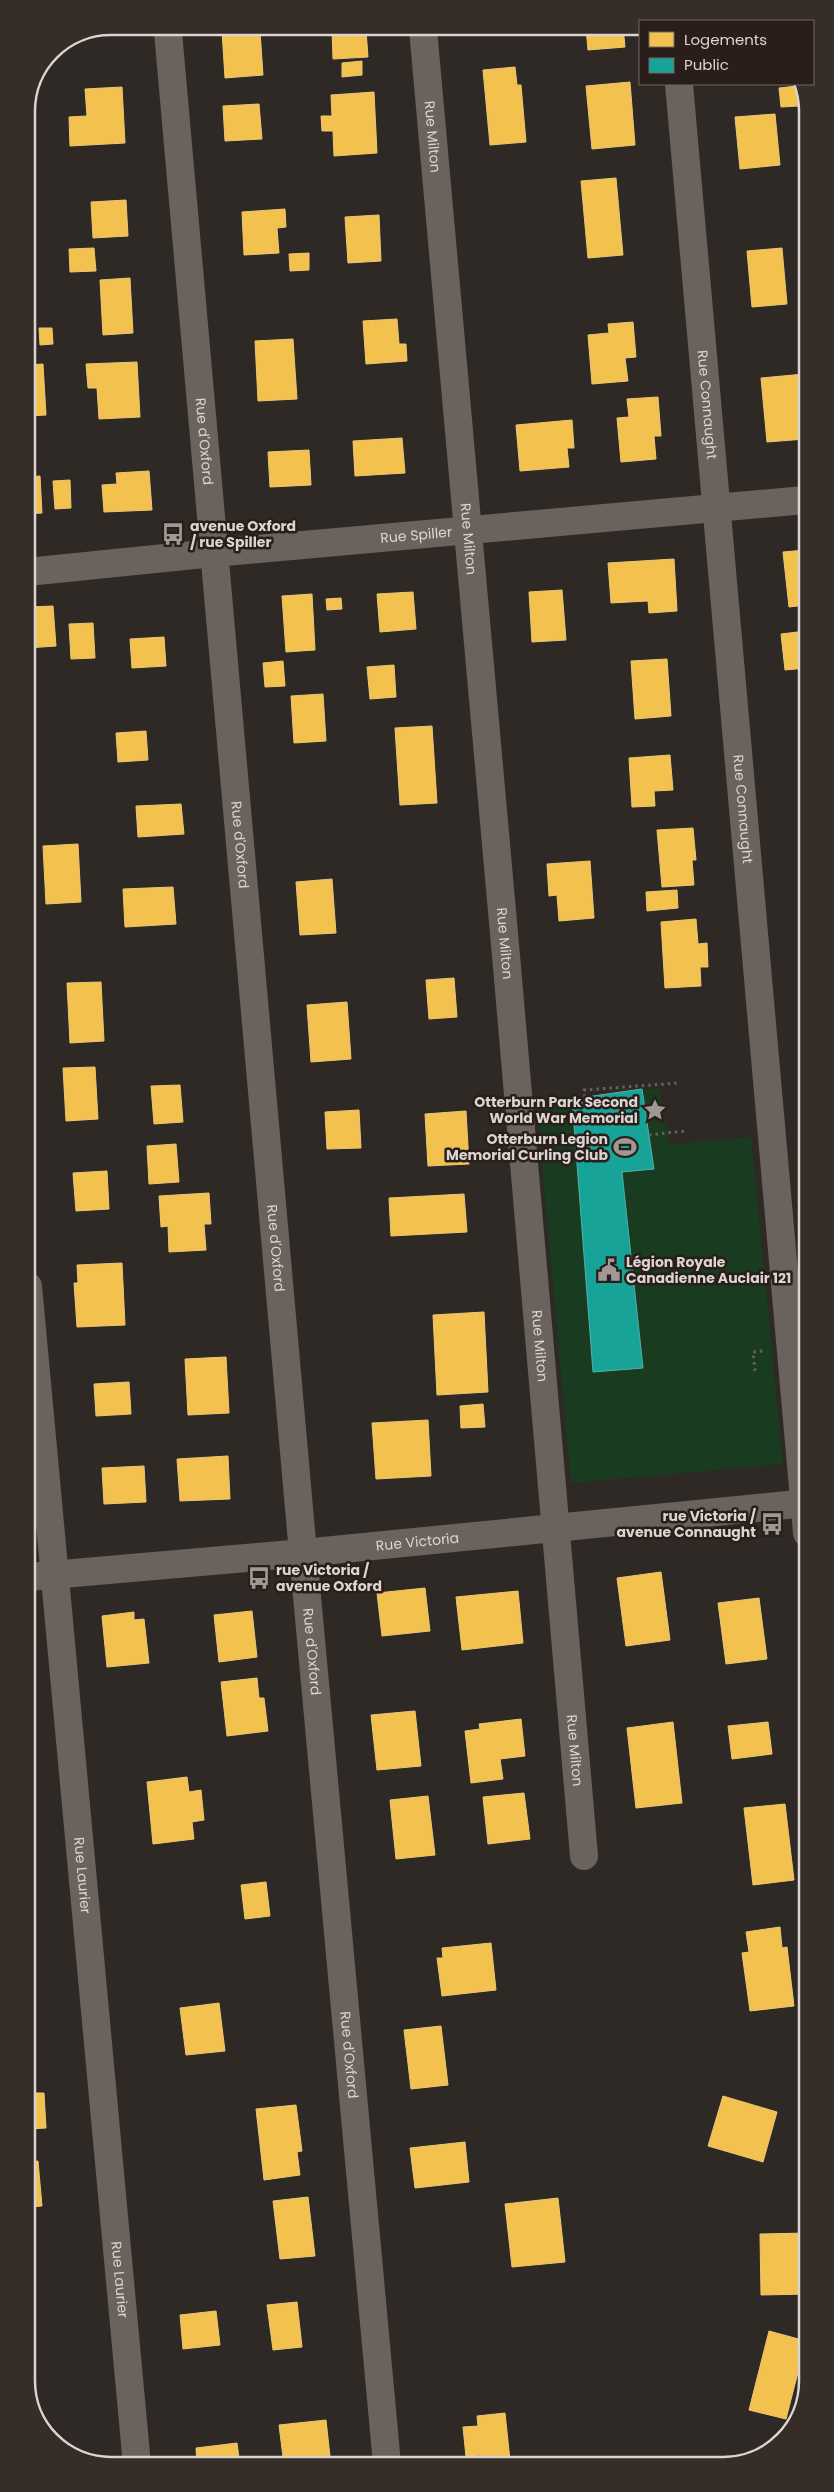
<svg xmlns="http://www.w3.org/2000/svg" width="834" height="2492" font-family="Poppins,sans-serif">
  <rect width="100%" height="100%" fill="#2f2926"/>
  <path fill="#193c20" d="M642,1089L659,1090L670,1144L751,1137L783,1464L571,1483L536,1097L571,1095L593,1371L643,1368L622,1172L654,1168Z"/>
  <path fill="#f2c14e" stroke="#ebc775" d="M623,27L625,47L588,50L586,28Z
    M332,30H366L368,57L333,59Z
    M222,31H260L263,75L225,78Z
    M100,32V35L74,36L79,33Z
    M362,61V75L342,77V63Z
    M515,67L517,85H521L526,142L490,145L483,70Z
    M630,82L635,145L592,149L586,86Z
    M797,86L799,106L781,107L779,88Z
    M122,87L125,143L70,146L69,117L87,116L85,89Z
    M374,92L377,153L334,156L333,131H322L321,116H332L331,95Z
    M28,102L31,153L26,154V106Z
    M259,104L262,139L225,141L223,106Z
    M775,114L780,165L740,169L735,117Z
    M616,178L623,255L588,258L581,181Z
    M27,180L30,237H27Z
    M126,200L128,236L93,238L91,202Z
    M285,209L286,227L277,228L279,253L244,255L242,212Z
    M379,215L381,261L348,263L345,217Z
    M94,248L96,271L70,272L69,249Z
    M782,248L787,304L752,307L747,251Z
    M309,253V270L290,271L289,254Z
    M27,276H32L35,333H27Z
    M130,278L133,333L103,335L100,280Z
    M397,319L399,344H406L407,361L366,364L363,321Z
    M633,322L636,357L625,358L628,381L592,384L588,335L609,333L608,324Z
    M39,328H52L53,344L40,345Z
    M293,339L297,399L258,401L255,341Z
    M137,362L140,417L99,419L97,388H88L86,364Z
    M43,364L46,415L27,416V365Z
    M804,374L805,439L767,442L761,378Z
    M658,397L661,436H654L656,459L621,462L617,418L629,417L627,399Z
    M572,420L574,448H567L569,467L520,471L516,425Z
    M402,438L405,473L355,476L353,441Z
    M309,450L311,485L270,487L268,452Z
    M149,471L152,510L104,512L102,485L117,484L116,473Z
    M40,476L42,513L27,514V477Z
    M70,480L71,508L55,509L53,481Z
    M805,550L806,605L789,607L783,552Z
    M674,559L677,611L649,613L648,601L611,603L608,563Z
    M562,590L566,640L532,642L529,592Z
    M413,592L416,629L380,632L377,594Z
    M312,594L315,650L286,652L282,596Z
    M341,598L342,609L327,610L326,599Z
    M53,606L56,646L27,648V607Z
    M93,623L95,658L71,659L69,624Z
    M806,631V668L785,670L781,634Z
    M164,637L166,666L132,668L130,639Z
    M667,659L671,716L635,719L631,661Z
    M283,661L285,686L265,687L263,663Z
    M394,665L396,697L370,699L367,667Z
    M323,694L326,741L294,743L291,696Z
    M432,726L437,803L400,805L395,728Z
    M146,731L148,760L118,762L116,733Z
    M670,755L673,790L654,791L655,806L632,807L629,758Z
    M181,804L184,834L138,837L136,806Z
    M693,828L696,860H692L694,885L662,887L657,830Z
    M78,844L81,902L46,904L43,846Z
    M590,861L594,918L559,921L557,895L549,896L547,864Z
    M332,879L336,933L300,935L296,882Z
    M173,887L176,924L125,927L123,889Z
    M677,890L678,908L647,911L646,892Z
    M696,919L698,944L707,943L708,967H700L701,986L665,988L661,922Z
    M454,978L457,1017L429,1019L426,980Z
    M101,982L104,1041L70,1043L67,983Z
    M347,1002L351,1059L311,1062L307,1005Z
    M95,1067L98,1119L66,1121L63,1068Z
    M180,1085L183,1122L154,1124L151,1086Z
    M359,1110L361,1148L327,1149L325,1112Z
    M466,1111L469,1164L428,1166L425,1114Z
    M176,1144L179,1182L149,1184L147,1146Z
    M107,1171L109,1209L76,1211L73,1173Z
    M209,1193L211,1224H204L206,1250L169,1252L168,1226L161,1227L159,1196Z
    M464,1194L467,1232L391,1236L389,1198Z
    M122,1263L125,1325L77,1327L74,1283H78L77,1265Z
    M484,1312L488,1392L437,1395L433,1315Z
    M226,1357L229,1413L188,1415L185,1359Z
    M129,1382L131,1414L96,1416L94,1384Z
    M483,1404L485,1427L461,1428L460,1406Z
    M428,1420L431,1476L376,1479L372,1423Z
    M228,1456L230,1499L180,1501L177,1459Z
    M144,1466L146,1502L104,1504L102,1468Z
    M661,1572L670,1640L626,1646L617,1578Z
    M425,1588L430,1631L382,1636L377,1593Z
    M518,1591L523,1643L462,1650L456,1597Z
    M759,1598L767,1659L726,1664L718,1603Z
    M252,1611L257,1657L219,1662L214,1615Z
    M134,1612V1620L144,1619L149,1663L107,1667L102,1616Z
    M257,1678L259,1698H264L268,1731L227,1736L221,1682Z
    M415,1711L421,1766L377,1770L371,1715Z
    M521,1719L525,1756L500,1759L503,1779L471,1783L465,1731L480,1729L479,1724Z
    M673,1722L682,1803L636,1808L627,1728Z
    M768,1722L772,1754L732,1759L728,1726Z
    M187,1777L189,1792L201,1790L204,1820L192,1822L194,1839L153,1844L147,1782Z
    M524,1793L530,1839L488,1844L483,1797Z
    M428,1796L435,1855L396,1859L390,1800Z
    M785,1804L794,1880L753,1885L744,1808Z
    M266,1882L270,1916L245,1919L241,1885Z
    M780,1927L782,1948L787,1947L794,2006L750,2011L742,1953L749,1952L746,1932Z
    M491,1943L496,1990L442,1996L437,1958H443L442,1948Z
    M29,1966H31L32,2022H29Z
    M219,2003L225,2051L186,2055L180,2008Z
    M441,2026L448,2085L411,2089L404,2030Z
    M29,2050H32L35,2093H44L46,2128L29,2129Z
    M723,2096L777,2112L763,2162L708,2146Z
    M296,2105L302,2151L297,2152L300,2175L264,2180L256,2109Z
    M465,2142L469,2182L415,2188L410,2148Z
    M38,2161L42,2206L29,2207L32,2239H29V2162Z
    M308,2197L315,2256L280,2259L273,2201Z
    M558,2198L565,2262L512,2267L505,2204Z
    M808,2233V2294L761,2295L760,2234Z
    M297,2302L302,2347L273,2350L267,2305Z
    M216,2311L220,2345L183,2349L180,2315Z
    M769,2331L806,2341L786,2419L749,2410Z
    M505,2413L510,2460L482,2463L481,2455L466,2457L463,2427L478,2426L477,2416Z
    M326,2420L331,2465H284L279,2425Z
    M237,2443L240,2465H197L196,2448Z"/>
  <path fill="#17a398" stroke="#52b2a9" d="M642,1089L654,1169L622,1172L643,1368L593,1372L572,1099Z"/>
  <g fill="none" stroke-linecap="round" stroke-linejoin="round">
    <path stroke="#67615d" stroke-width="3" stroke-dasharray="2.5 4" stroke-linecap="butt" d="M585,1097L584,1090L679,1083
      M649,1135L685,1131
      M551,1158L576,1157
      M755,1371L753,1352L763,1351"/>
    <g stroke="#69625d" stroke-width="28">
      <path id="s1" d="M423,29L507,967L584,1856"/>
      <path id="s2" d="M168,32L303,1553L387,2464"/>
      <path id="s3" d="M679,84L807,1533"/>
      <path id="s4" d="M27,572L214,553L805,500"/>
      <path id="s5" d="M28,1286L137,2465"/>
      <path id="s6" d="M28,1577L303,1553L807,1503"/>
    </g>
  </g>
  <defs>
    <symbol id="bus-bare" viewBox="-9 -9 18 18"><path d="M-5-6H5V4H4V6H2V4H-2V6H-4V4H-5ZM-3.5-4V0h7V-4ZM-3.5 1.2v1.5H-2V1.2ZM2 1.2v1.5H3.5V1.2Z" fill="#9f9894" stroke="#291e19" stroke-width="2.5" paint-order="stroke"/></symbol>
    <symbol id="sight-bare" viewBox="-9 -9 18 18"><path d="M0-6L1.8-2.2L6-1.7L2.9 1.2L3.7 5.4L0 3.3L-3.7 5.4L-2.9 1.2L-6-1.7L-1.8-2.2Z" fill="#9f9894" stroke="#291e19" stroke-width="2.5" paint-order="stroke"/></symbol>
    <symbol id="stadium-bare" viewBox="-9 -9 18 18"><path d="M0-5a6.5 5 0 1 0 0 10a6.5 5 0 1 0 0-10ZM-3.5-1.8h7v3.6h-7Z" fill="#9f9894" stroke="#291e19" stroke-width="2.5" paint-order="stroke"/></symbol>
    <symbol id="civic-bare" viewBox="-9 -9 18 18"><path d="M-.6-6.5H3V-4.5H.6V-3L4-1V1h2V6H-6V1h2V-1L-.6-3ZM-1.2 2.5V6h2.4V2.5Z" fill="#9f9894" stroke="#291e19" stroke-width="2.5" paint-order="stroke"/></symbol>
  </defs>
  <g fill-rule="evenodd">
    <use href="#bus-bare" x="157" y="518" width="32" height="32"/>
    <use href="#sight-bare" x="639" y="1094" width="32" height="32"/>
    <use href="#stadium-bare" x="609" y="1131" width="32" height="32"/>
    <use href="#civic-bare" x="593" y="1254" width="32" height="32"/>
    <use href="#bus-bare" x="756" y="1508" width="32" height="32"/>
    <use href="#bus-bare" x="243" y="1562" width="32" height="32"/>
  </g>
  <g text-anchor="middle" stroke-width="5" stroke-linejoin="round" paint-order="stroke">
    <g font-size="14" fill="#dcd4d0" stroke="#291e19">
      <text dy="5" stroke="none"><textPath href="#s1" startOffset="108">Rue Milton</textPath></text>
      <text dy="5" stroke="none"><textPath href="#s3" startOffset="322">Rue Connaught</textPath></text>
      <text dy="5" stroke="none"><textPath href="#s2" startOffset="411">Rue d'Oxford</textPath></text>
      <text dy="5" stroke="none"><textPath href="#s4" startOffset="391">Rue Spiller</textPath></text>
      <text dy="5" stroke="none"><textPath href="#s1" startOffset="512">Rue Milton</textPath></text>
      <text dy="5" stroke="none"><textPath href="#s3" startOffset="728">Rue Connaught</textPath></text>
      <text dy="5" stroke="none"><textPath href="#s2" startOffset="816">Rue d'Oxford</textPath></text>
      <text dy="5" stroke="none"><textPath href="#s1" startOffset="918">Rue Milton</textPath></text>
      <text dy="5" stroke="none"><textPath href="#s2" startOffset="1221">Rue d'Oxford</textPath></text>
      <text dy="5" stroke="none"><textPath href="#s1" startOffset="1322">Rue Milton</textPath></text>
      <text dy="5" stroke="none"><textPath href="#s6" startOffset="391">Rue Victoria</textPath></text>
      <text dy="5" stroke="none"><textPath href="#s2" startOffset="1626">Rue d'Oxford</textPath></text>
      <text dy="5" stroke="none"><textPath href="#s1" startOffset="1728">Rue Milton</textPath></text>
      <text dy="5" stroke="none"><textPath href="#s5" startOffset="592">Rue Laurier</textPath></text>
      <text dy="5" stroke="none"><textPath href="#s2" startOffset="2031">Rue d'Oxford</textPath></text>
      <text dy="5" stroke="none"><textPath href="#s5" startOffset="998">Rue Laurier</textPath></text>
    </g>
    <g font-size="14" font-weight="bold" fill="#dcd4d0" stroke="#291e19" text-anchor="start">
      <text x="190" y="531">avenue Oxford<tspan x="190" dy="16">/ rue Spiller</tspan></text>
      <text x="638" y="1107" text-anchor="end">Otterburn Park Second<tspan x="638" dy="16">World War Memorial</tspan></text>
      <text x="608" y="1144" text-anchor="end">Otterburn Legion<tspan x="608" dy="16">Memorial Curling Club</tspan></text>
      <text x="626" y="1267">Légion Royale<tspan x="626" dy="16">Canadienne Auclair 121</tspan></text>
      <text x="756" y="1521" text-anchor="end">rue Victoria /<tspan x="756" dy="16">avenue Connaught</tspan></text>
      <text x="276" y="1575">rue Victoria /<tspan x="276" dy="16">avenue Oxford</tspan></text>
    </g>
  </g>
  <path d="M0 0H834V2492H0ZM111 35H723A76 76 0 0 1 799 111V2381A76 76 0 0 1 723 2457H111A76 76 0 0 1 35 2381V111A76 76 0 0 1 111 35Z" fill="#372d28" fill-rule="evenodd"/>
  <path fill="none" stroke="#dcd4d0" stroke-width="2.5" d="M111 35H723A76 76 0 0 1 799 111V2381A76 76 0 0 1 723 2457H111A76 76 0 0 1 35 2381V111A76 76 0 0 1 111 35Z"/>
  <rect x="639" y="20" width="175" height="65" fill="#291e19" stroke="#716762"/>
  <rect x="649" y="32" width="25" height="15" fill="#f2c14e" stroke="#716762"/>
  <text x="684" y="45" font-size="15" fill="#dcd4d0">Logements</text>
  <rect x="649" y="58" width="25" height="15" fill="#17a398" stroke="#716762"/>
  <text x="684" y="70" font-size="15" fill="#dcd4d0">Public</text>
</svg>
